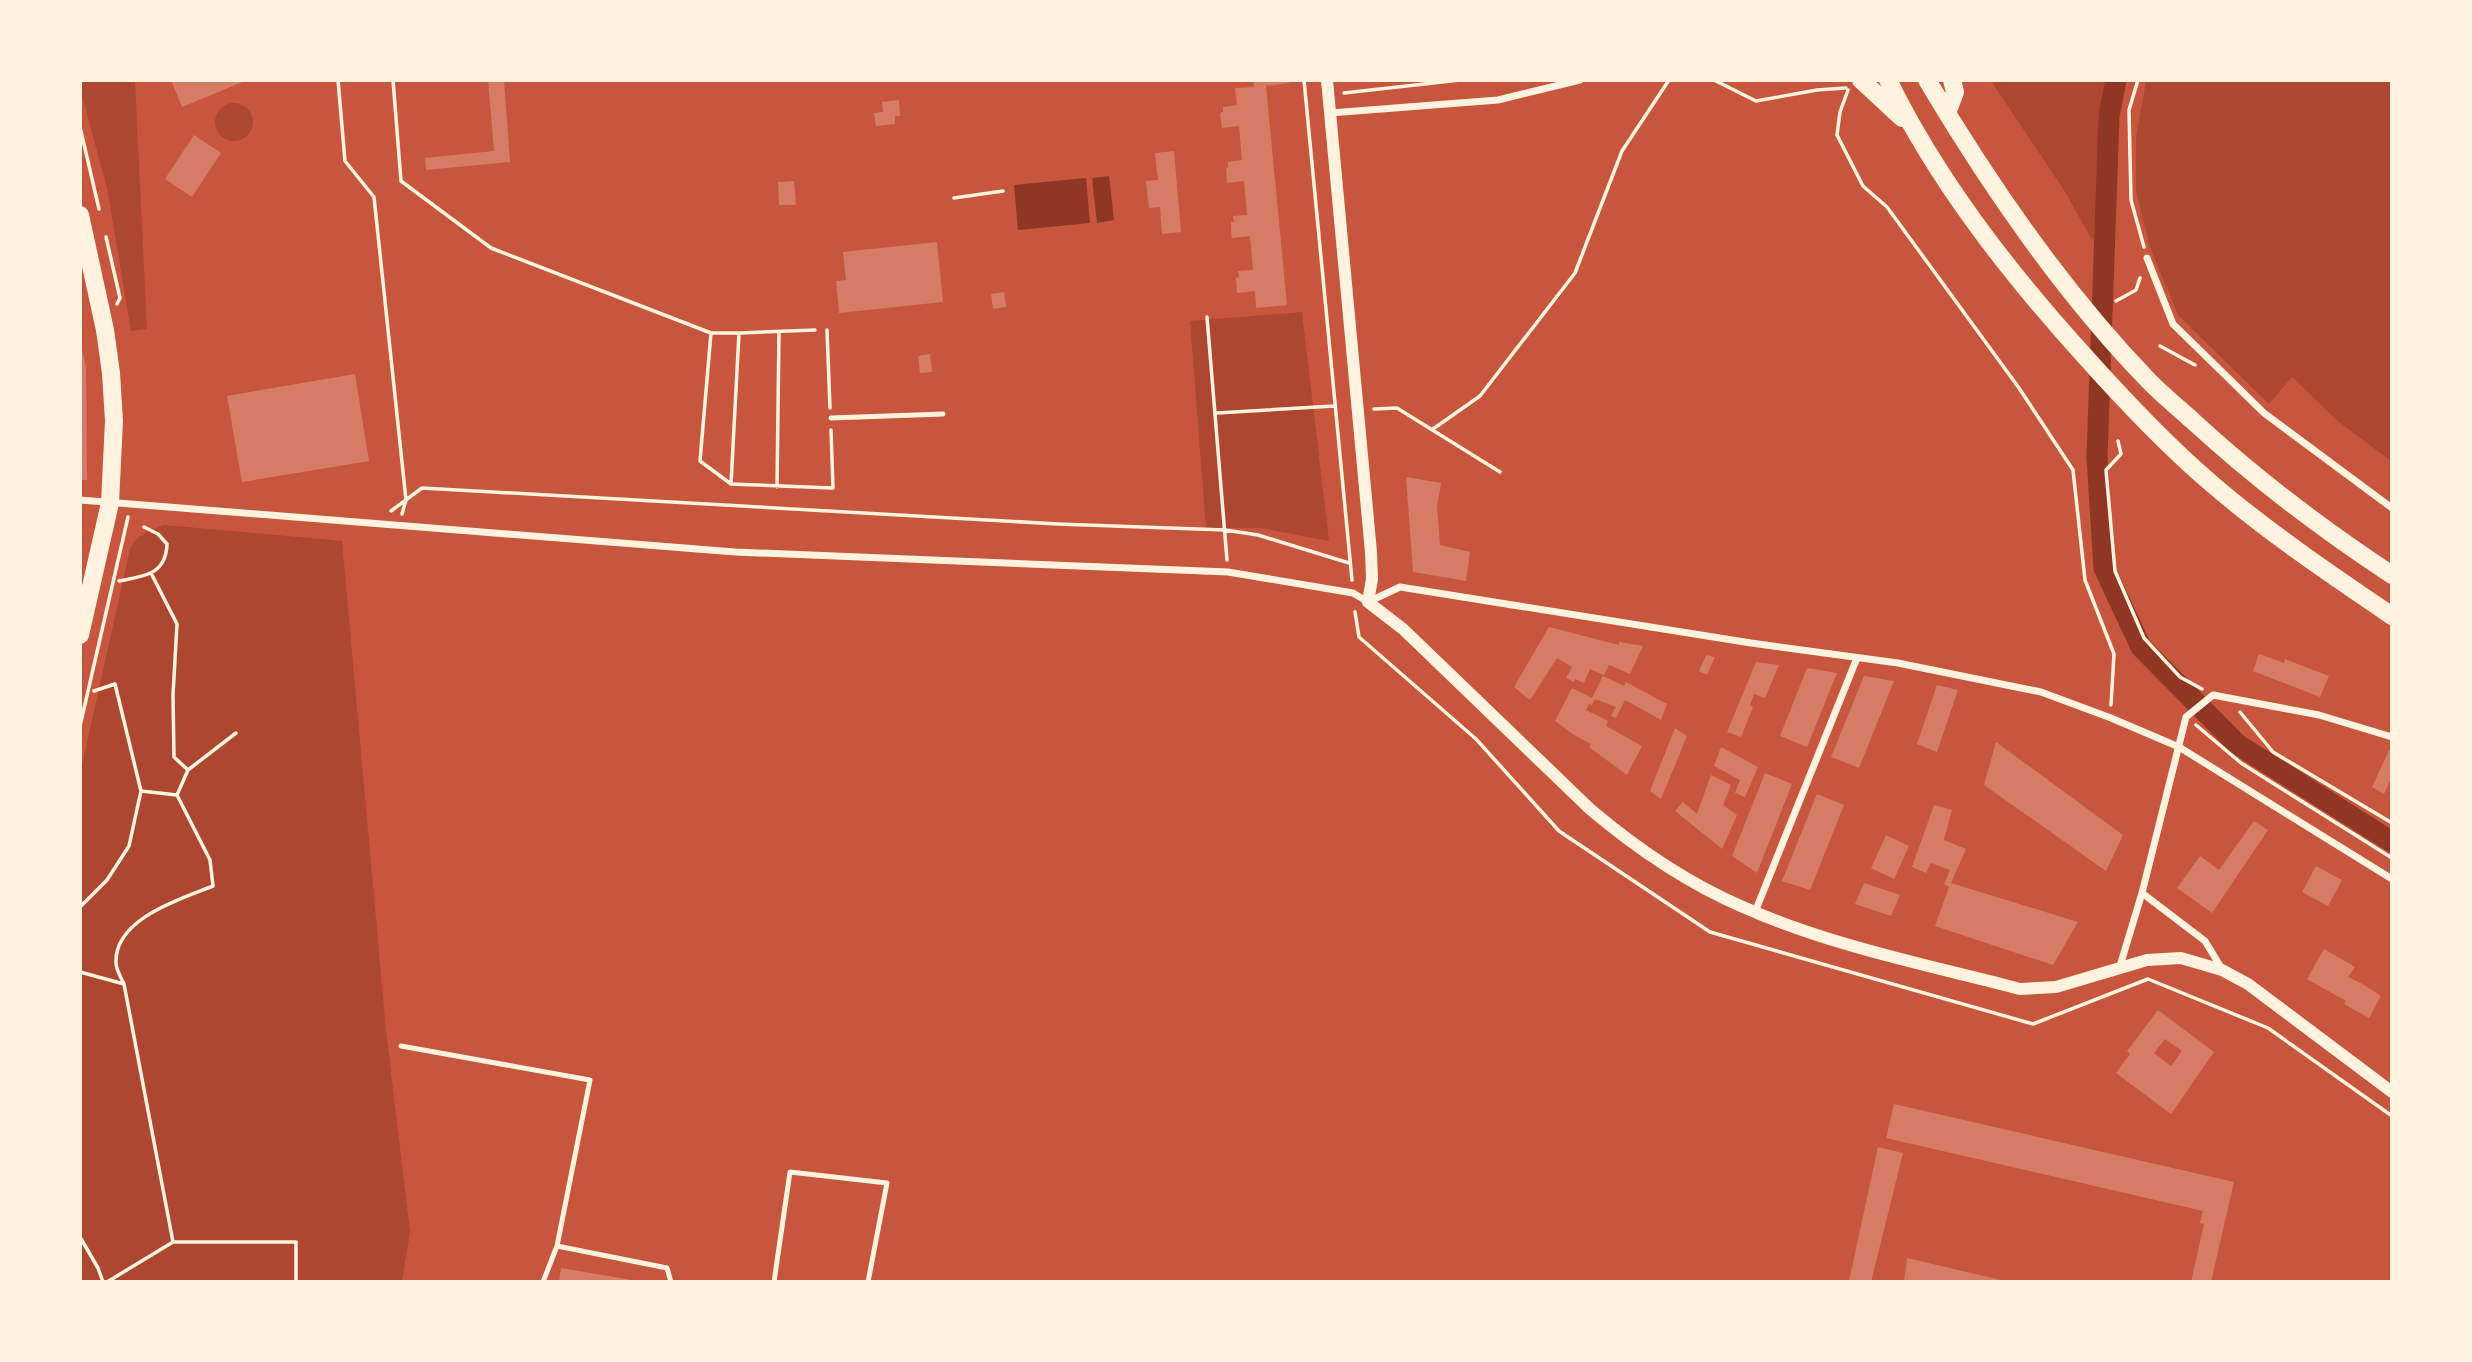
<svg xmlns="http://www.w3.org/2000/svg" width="2472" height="1362" font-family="'Playfair Display',serif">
  <rect width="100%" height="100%" fill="#c8553d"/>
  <path fill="#ae4732" d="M80,81H135L147,329L131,331L107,188L81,92Z
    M1991,81H2107L2103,106L2102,214L2096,236L2092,240L2064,190Z
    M2146,81H2391V461L2339,422L2292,377L2269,404L2178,315L2151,250L2136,191V138Z
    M215 122a19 19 0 1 1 38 0a19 19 0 1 1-38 0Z
    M1302,312L1329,541L1261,528H1206L1190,321Z
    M164,525L342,541L386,1030L410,1232L402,1281L81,1282V770L130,549C138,534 148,531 164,525Z"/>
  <path fill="#8f3625" d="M1109,176L1114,220L1097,223L1092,178Z
    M1086,178L1090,223L1018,230L1014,185Z"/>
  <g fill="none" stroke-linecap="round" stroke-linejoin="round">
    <path stroke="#8f3625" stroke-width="21" d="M2116,80L2109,116L2097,457L2104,568L2141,647L2237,744L2392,842"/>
  </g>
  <path fill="#d67c66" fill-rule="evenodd" d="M171,80H245V81L182,107Z
    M488,80H504L510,162L426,170L425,158L494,151Z
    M1253,80H1289V83L1266,86L1287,305L1256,308L1255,291L1237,293L1236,278L1239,277L1238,271L1253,270L1250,236L1232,238L1231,231V222H1234L1233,216L1247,215L1244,181L1227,183L1226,168H1228V162L1242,160L1239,126L1222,128L1220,113L1223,112V107L1237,105L1235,88L1254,87Z
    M899,100L900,116H895V124L876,126L874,113L883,112L882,102Z
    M194,135L221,153L192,197L165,179Z
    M1174,151L1181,232L1162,234L1160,207L1149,208L1146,181L1158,180L1155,153Z
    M794,181L796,205H779L778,182Z
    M937,242L943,302L839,313L836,281L846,280L843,252Z
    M1004,292L1006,307L993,309L991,294Z
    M81,346L86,366L87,480H80Z
    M930,354L932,372L920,373L918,356Z
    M355,374L369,461L242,482L227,396Z
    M1406,477L1441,483L1437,506L1440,545L1470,552L1466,581L1413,572Z
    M1549,627L1619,645V642L1643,646L1630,674L1609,665L1604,675L1590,669L1584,683L1575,679L1574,682L1566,678L1572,667L1557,658L1530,700L1514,687Z
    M2259,654L2284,663L2285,659L2329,676L2320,697L2253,671Z
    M1706,655L1715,657L1707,675L1699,671Z
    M1756,662L1779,665L1765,698L1754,694L1750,705L1753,707L1741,737L1727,732Z
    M1807,668L1837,673L1807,747L1780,736Z
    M1603,676L1624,686L1626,682L1667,704L1661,720L1625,700L1616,718L1611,716L1616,707L1595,699L1592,705L1589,704L1586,710L1608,721L1606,726L1642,746L1627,775L1589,747L1591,744L1574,735L1555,721L1572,688L1592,698Z
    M1864,676L1894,681L1859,768L1831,757Z
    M1937,685L1958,690L1937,752L1917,744Z
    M1675,728L1687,736L1661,799L1650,791Z
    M1996,742L2123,835L2106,871L1984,785Z
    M1721,747L1758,767L1745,797L1735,793L1740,780L1714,766Z
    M2389,750L2391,751V778L2384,794L2372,787Z
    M1765,773L1792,784L1757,873L1732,856Z
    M1711,775L1731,785L1723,805L1737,815L1722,849L1675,811L1683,802L1697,814Z
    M1817,794L1844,805L1810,890L1782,881Z
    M1934,805L1952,810L1944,840L1966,849L1951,883L2078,922L2053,965L1935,926L1949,887L1944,884L1950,870L1931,863L1926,873L1912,867Z
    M2254,821L2268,830L2212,913L2177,888L2200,856L2219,870Z
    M1886,835L1909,846L1894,879L1871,868Z
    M2316,866L2342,880L2328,906L2302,892Z
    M1864,883L1900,895L1891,916L1855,904Z
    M2324,949L2355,967L2348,977L2361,983L2381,996L2369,1018L2344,1004L2346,1001L2307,979Z
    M2158,1010L2214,1052L2171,1114L2116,1073L2130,1054L2127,1051ZM2165,1039L2182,1051L2171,1066L2154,1053Z
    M1894,1104L2234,1182L2211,1282H2191L2204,1224L2200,1223L2203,1211L1886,1138Z
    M1878,1147L1903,1153L1871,1282H1854L1849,1281Z
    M1907,1258L2001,1280V1282H1904Z
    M561,1268L632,1280V1282H559Z"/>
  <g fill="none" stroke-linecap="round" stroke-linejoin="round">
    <path stroke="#fff3e0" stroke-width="3.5" d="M338,80L345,161L374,197L406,500L402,514
      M393,80L401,181L491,248L711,333
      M1304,80L1352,580
      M1714,80L1756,101L1817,90L1846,88
      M2138,80L2129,110L2131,200L2144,247
      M1848,90L1840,112L1837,135L1863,186L1887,207L2019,388L2073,470L2085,580L2114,654L2111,705
      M1344,93L1460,80
      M80,127L99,209
      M954,198L1003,191
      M106,237L120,298L117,304
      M2116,301L2136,290L2140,278
      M1207,317L1227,560
      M815,330L739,333L731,484L833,488L831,430
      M827,330L830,408
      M2160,346L2195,365
      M1374,409L1397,408L1500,472
      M1217,413L1334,406
      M1433,429L1480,396L1575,273L1622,151L1669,80
      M2118,441L2121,454L2106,470L2115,571L2144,638L2180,677L2202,689
      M731,484L700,461L711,333H739
      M777,487L779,332
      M391,511L422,488L1058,524L1225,530L1258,535L1349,563
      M152,575L177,624L173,695L174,757L188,770
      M119,581C144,576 166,575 167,544L158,534L144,527
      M1355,612L1359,637L1476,739L1559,831L1710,932L2033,1024L2148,979L2268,1028L2392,1116
      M94,691L115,684L141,791L177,795
      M2240,712L2273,752L2392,823
      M2196,725L2241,763L2392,858
      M80,726L128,517
      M80,907L107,880L129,846L141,791
      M80,972L124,984L173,1242
      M124,984C121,978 116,969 116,963C114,919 180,899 213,886L210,860L177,795L188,770L236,733
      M80,1237L98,1268L103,1282
      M107,1282L173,1242H296V1282"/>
    <path stroke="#fff3e0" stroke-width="5" d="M831,418L943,414
      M401,1046L590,1080L557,1246L667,1268L671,1282
      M543,1282L557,1246
      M774,1282L790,1172L887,1183L868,1282"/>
    <path stroke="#fff3e0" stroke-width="7" d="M1330,113L1498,100L1580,80
      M2147,258L2173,324L2264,413L2392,508
      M80,500L735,552L1228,572L1353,593L1368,602L1400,587L1751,643L1898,663L2041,692L2111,718L2179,747L2392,879
      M2142,893L2205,941L2222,969
      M1755,912L1857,658
      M2120,966L2142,893L2186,717L2213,695L2319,715L2392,737"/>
    <path stroke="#fff3e0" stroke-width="12" d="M1327,80L1371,552L1372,579L1368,602L1403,629L1590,809C1636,848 1687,883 1743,907C1831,946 1928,965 2020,989L2056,987L2147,960L2181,958L2222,970L2248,984L2392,1092"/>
    <path stroke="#fff3e0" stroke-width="18" d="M80,215L105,330L111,373L114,421L110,503L80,635"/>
    <path stroke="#fff3e0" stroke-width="18" d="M1861,80L1902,118
      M1888,80C1937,180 2007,270 2081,352C2122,398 2165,444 2212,484C2268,532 2330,574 2392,616
      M1927,80C1990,186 2062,291 2147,379C2162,395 2179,408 2194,422C2256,479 2322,529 2392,575
      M1947,113L1955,92L1952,80"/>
  </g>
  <rect width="2472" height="1362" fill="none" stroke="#fff3e0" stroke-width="164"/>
</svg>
